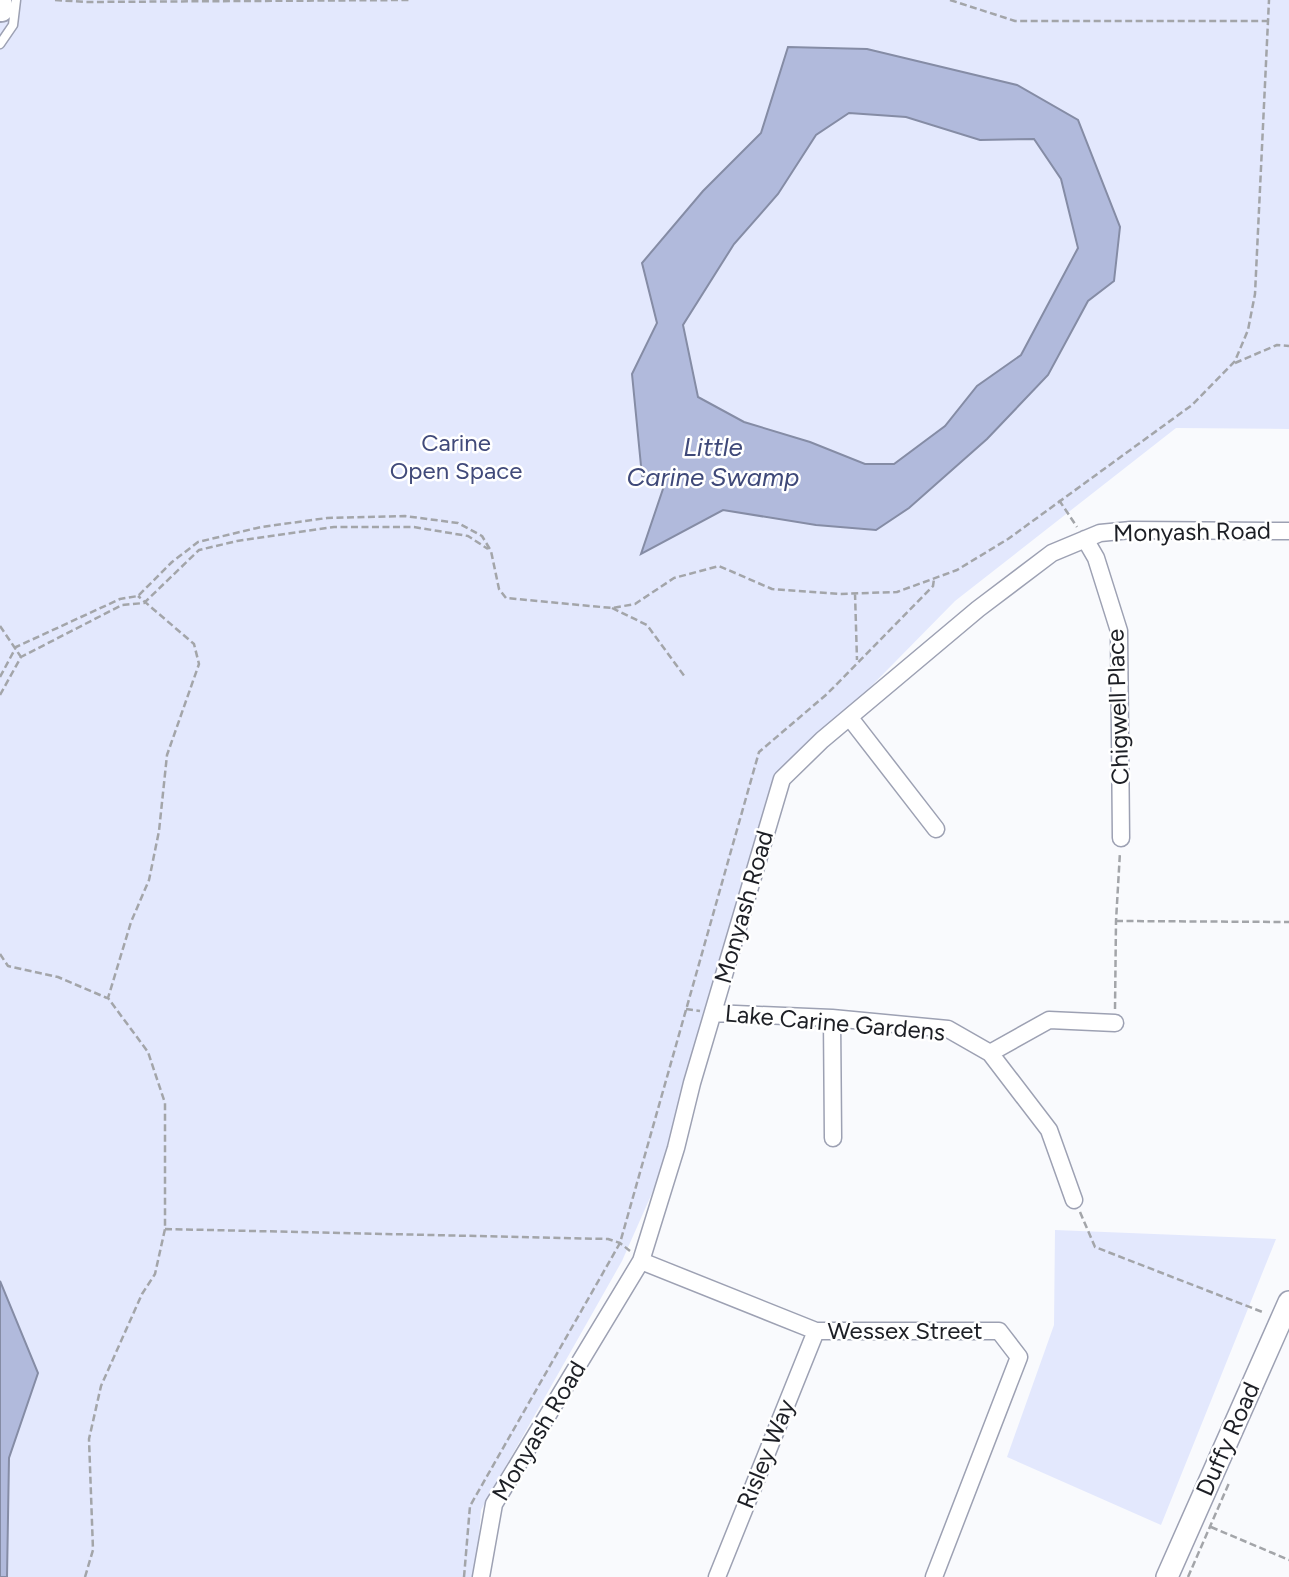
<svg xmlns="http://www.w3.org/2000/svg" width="1289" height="1577" font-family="Figtree,sans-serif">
  <rect width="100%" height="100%" fill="#f9fafd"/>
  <path fill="#e3e8fd" d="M0,0H1289V429L1176,428L955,601L776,783L668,1157L622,1261L481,1510L476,1577H0Z
    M1055,1230L1276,1239L1161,1525L1007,1457L1054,1325Z"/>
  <path fill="#b1badc" stroke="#858ca5" stroke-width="2" fill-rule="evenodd" d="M788,47L867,49L1017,85L1078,120L1120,227L1114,281L1088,301L1048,375L987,439L909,508L876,530L816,525L723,510L641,554L666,480L642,476L632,374L657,323L642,263L703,191L761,133ZM849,113L906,117L980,140L1034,139L1061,179L1078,248L1021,355L977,386L945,426L894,464H865L810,442L744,422L698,397L683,325L734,244L778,194L816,135Z
    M0,1281L38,1373L9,1458L7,1577H0Z"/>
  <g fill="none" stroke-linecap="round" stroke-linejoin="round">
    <defs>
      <path id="service" d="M0,44L13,25L16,0"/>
      <path id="minor" d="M1085,539L1096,558L1119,631L1121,838
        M850,718L936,829
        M713,1013L832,1018L948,1029L990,1053L1049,1130L1074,1200
        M832,1018L833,1138
        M990,1053L1049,1020L1115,1023
        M641,1261L816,1331H999L1019,1357L934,1577
        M481,1577L494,1504L641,1261L676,1148L692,1083L782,779L822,740L978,609L1052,553L1100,533L1131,530L1289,531
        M717,1577L816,1331"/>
      <path id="secondary" d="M1167,1577L1289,1302"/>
      <path id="primary" d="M0,5L1,9"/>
    </defs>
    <use href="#service" stroke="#9da1b3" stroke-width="11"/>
    <use href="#minor" stroke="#9da1b3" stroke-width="19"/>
    <use href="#secondary" stroke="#9da1b3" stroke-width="24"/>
    <use href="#primary" stroke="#9da1b3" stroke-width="28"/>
    <path stroke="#a3a5a9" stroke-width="2.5" stroke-dasharray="7 3.5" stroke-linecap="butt" d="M55,0L86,2L409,0
      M950,0L1015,21H1268
      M1235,363L1277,345L1289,346
      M1059,500L1077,527
      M855,593L857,660
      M612,608L647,625L685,677
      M0,626L21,657
      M0,677L16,647L120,599L138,596L172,562L198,542L261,527L327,518L405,516L458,523L482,536L491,551L499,589L506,598L612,608L635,604L674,578L719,566L772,589L839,594L897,592L957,570L1008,539L1192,405L1235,361L1248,330L1255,294L1269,0
      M0,695L21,657L122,605L144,603L199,550L237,541L334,527H414L468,536L488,549
      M1116,921L1289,922
      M0,954L8,966L58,977L107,998
      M686,1009L700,1011
      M1115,1009L1116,921L1120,852
      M1080,1212L1095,1247L1265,1313
      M165,1229L608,1239L620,1243L630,1251
      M1211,1527L1289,1560
      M85,1577L93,1550L89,1439L101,1386L142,1294L155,1274L165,1229V1103L148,1052L108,998L131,922L149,880L159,831L167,755L199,664L194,644L138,596
      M464,1577L470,1506L620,1243L759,752L827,694L933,586L934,579
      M1188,1577L1229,1483"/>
    <use href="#service" stroke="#fff" stroke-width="8"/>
    <use href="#minor" stroke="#fff" stroke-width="16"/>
    <use href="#secondary" stroke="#fff" stroke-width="21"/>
    <use href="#primary" stroke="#fff" stroke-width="24"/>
  </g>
  <g text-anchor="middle" stroke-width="5" stroke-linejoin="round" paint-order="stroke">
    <g font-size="24" fill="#414a7a" stroke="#fff">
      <text x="456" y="451">Carine<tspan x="456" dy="28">Open Space</tspan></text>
    </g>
    <g font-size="24" fill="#1d1f25" stroke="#fff">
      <text transform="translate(1192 532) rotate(-1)" y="8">Monyash Road</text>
      <text transform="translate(1118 707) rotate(-92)" y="8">Chigwell Place</text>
      <text transform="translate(744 907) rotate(-74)" y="8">Monyash Road</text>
      <text transform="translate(835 1023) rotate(5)" y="8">Lake Carine Gardens</text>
      <text x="905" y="1339">Wessex Street</text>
      <text transform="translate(539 1431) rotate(-59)" y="8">Monyash Road</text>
      <text transform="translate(1228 1439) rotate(-66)" y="8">Duffy Road</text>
      <text transform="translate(766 1454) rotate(-68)" y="8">Risley Way</text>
    </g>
    <g font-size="26" font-style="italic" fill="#3f4979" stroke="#fff">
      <text x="713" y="456">Little<tspan x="713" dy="30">Carine Swamp</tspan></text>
    </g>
  </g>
</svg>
